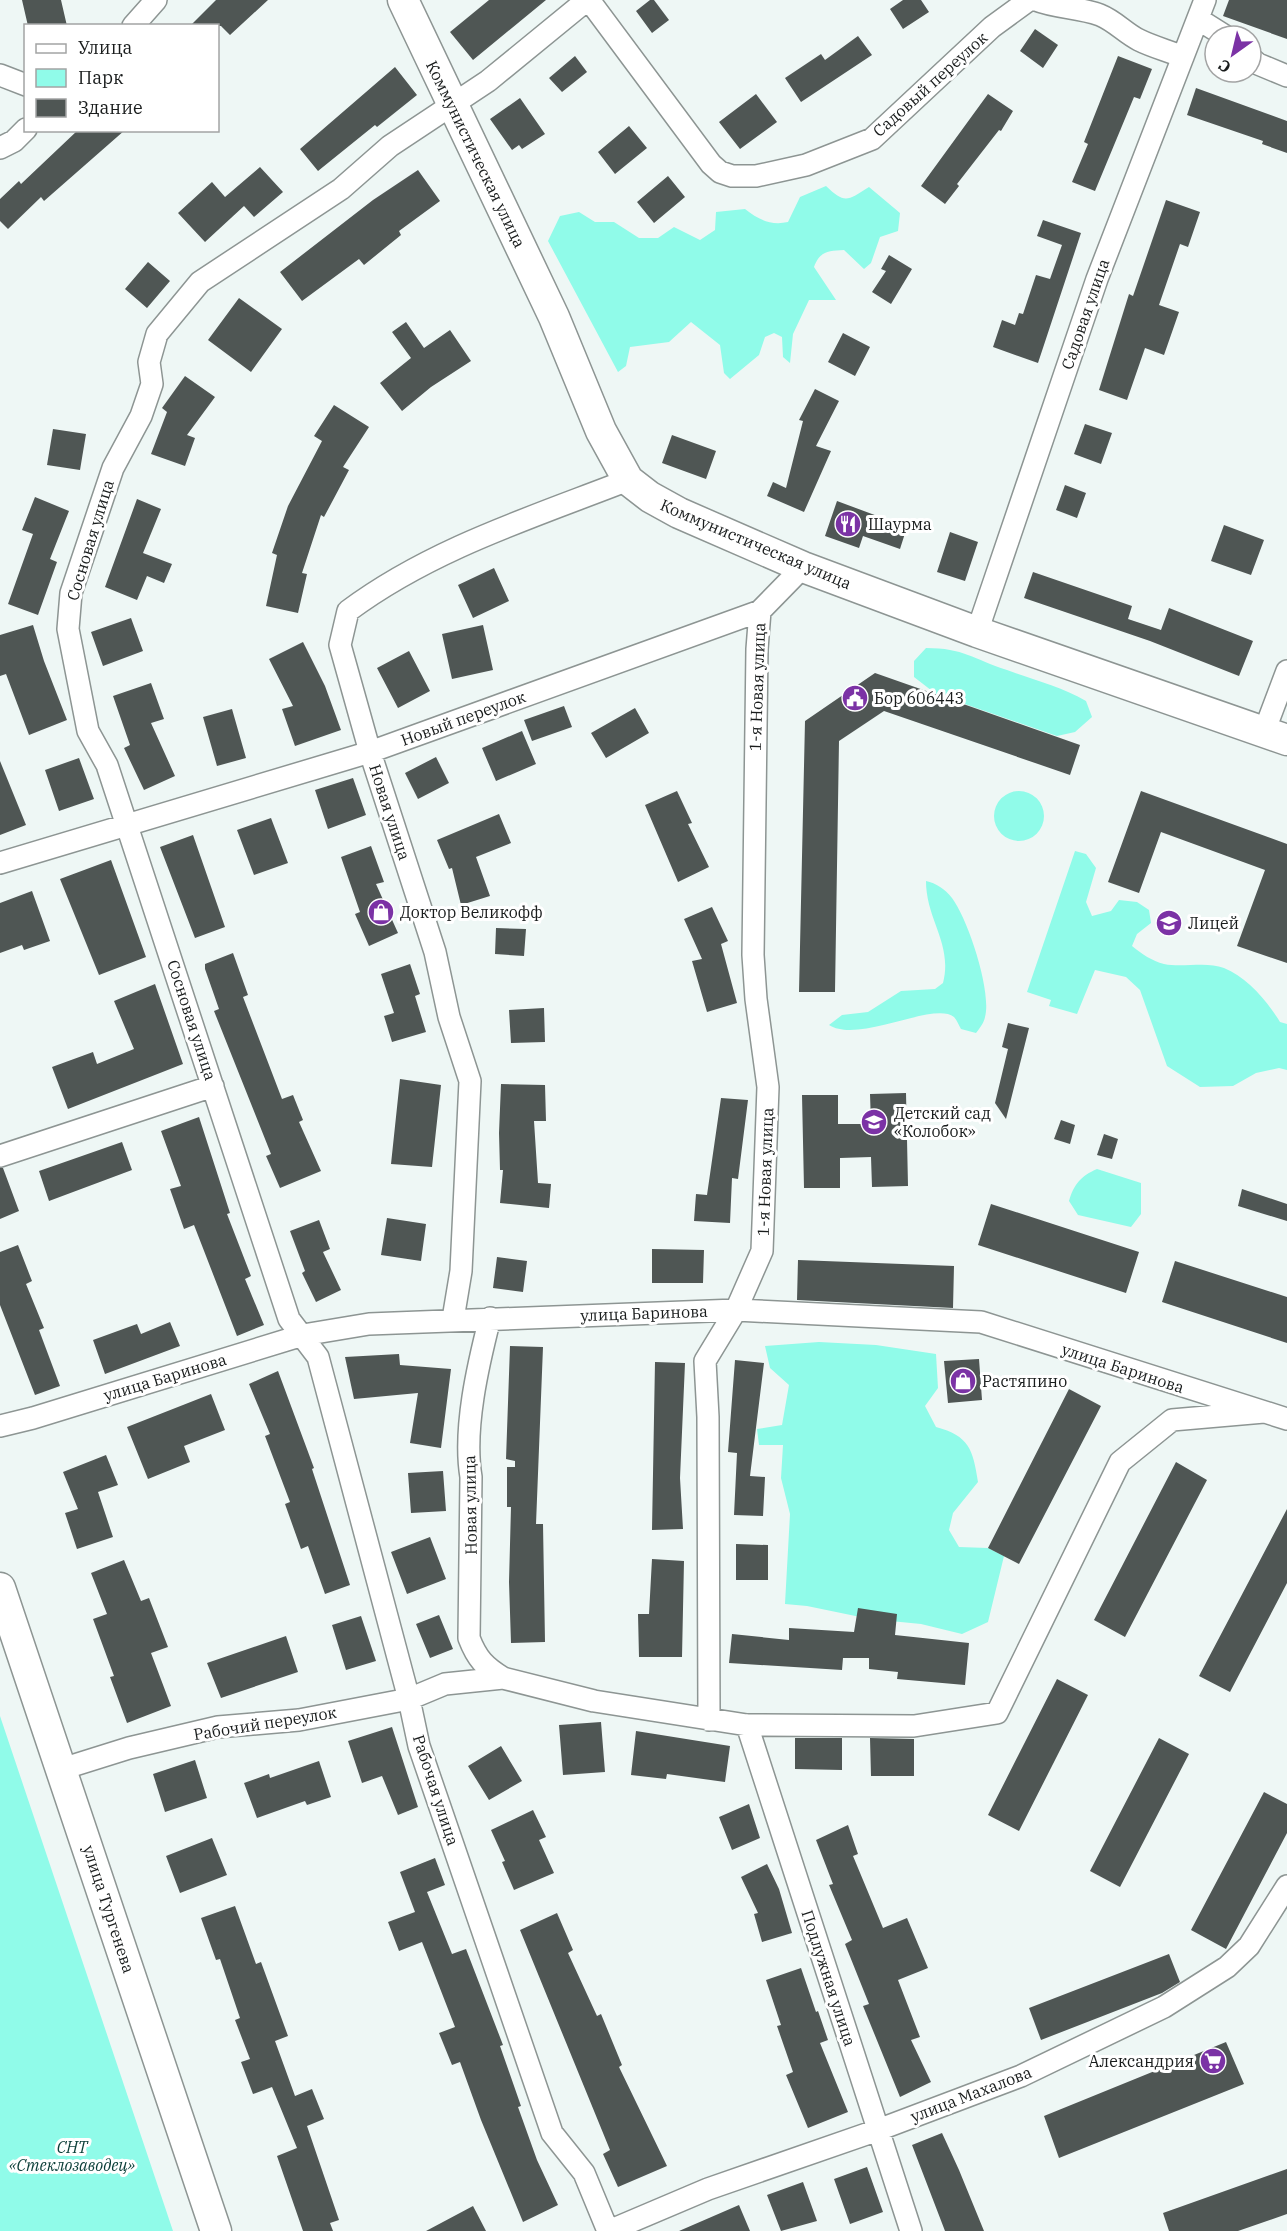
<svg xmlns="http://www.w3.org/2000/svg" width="1287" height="2231" font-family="'IBM Plex Serif',serif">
  <rect width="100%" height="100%" fill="#eef7f5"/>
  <path fill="#90fbe9" d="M826,186C845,204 847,201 869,187L900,213L898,231L880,237L871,263L864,269L844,250C828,251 820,251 814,267L836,300H809L793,334L790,363L783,357L782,337L774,333L765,337L759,355L730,379L724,373L720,345L691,322L669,342L630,347L626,366L618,372L548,241L560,216L579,212L595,222H614L639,238H658L674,227L700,240L715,230L716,212L745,209C758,219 770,226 788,222L800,197Z
    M926,648C964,648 973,659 1007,670C1034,680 1060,686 1086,701L1092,717L1075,732L1057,736L936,694L914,677V661Z
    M994 816a25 25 0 1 1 50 0a25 25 0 1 1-50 0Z
    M1075,851L1086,854L1096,868L1086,902L1092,916L1111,911L1119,900L1137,902L1149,910L1151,923L1137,934L1132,946C1142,954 1152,961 1164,964C1183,968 1206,961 1224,968C1247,977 1268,1002 1280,1022L1287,1024V1070L1279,1068L1256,1073L1233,1086L1200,1087L1167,1066L1140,990L1126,977L1095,970L1077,1014L1049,1006L1051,1000L1027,992Z
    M926,881C936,883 945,889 952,898C968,919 992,992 985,1017C984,1023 979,1029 976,1033L961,1029C959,1026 957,1020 954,1017C933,1001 859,1044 829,1025L842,1015L868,1012L901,991L935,989L943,983C953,944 926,920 926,881Z
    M1097,1169L1141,1183V1214L1131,1227L1078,1215L1069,1201C1074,1184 1081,1176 1097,1169Z
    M819,1342L876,1345L936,1354L938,1388L925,1406L936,1427C969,1436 973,1449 978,1482L953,1513L949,1530L959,1547L988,1548L1004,1556L988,1622L962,1634L921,1624L870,1619L807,1606L785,1604L790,1514L781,1478L783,1445H759L757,1429L782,1425L789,1385L770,1368L765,1346Z
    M0,1716L173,2231H0Z"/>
  <path fill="#4f5654" d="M22,0H61L67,26H28Z
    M216,0H268L230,35L221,26H190Z
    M489,0H546L473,60L450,32Z
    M650,0H654L669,20L652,33L636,11Z
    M903,0H921L929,12L903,29L890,9Z
    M1229,0H1287V39L1223,16Z
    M1035,29L1058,45L1043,68L1020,51Z
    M858,36L872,55L801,102L785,78L821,54L825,60Z
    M575,56L587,72L562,92L549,78Z
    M1118,56L1152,69L1140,99L1134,97L1095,191L1072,182L1088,144L1084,142Z
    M395,67L417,95L377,127L375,125L318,171L300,149Z
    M1196,88L1287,121V153L1262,144L1263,141L1187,115Z
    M756,94L777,122L740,149L719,122Z
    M988,94L1013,111L1001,131L999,130L957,184L959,186L945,204L921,186Z
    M520,98L545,134L522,149L519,145L512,150L490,119Z
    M629,126L647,148L615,174L598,152Z
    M78,130H125L44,201L41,197L8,229L0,221V199L19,181L21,184Z
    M260,167L283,192L254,217L244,206L205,242L178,213L212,182L225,197Z
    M418,170L440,201L399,231L401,235L364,265L359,259L302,301L280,272L373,200Z
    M668,176L685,197L654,223L637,202Z
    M1166,200L1200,212L1188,247L1180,244L1159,305L1179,312L1164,355L1145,348L1127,400L1099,390L1129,294L1133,296Z
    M1043,220L1081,233L1038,363L993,347L1002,320L1015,325L1019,313L1023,314L1036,275L1050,279L1062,245L1037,236Z
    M889,255L912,269L891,304L872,292L886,271L881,269Z
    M148,262L170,281L147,308L125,289Z
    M239,298L282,329L251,372L208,340Z
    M406,322L424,348L450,330L471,361L431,387L402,411L380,383L411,358L392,332Z
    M843,333L870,347L855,376L828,362Z
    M185,376L215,397L187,435L195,438L185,466L151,454L167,412L162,408Z
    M815,389L839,401L816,446L831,451L804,512L767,496L773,482L786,488L803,421L799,420Z
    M334,405L369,427L343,467L349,470L324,517L321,515L302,573L307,574L298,613L266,606L277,555L272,553L288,506L322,441L314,436Z
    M1085,424L1112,433L1101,464L1074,454Z
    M53,429L86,434L80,470L47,465Z
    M672,435L716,451L706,479L662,463Z
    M1065,485L1086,493L1077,518L1056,510Z
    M35,497L69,511L50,559L57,562L38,615L8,604L33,534L22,530Z
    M137,499L161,509L143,553L172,564L164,583L147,576L137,600L105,587Z
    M837,501L907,527L900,549L863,536L859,548L825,536Z
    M1224,525L1264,540L1251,575L1211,561Z
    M950,532L978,542L965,581L937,572Z
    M494,568L509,601L473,618L458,585Z
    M1033,572L1132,606L1128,619L1161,630L1169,608L1253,641L1239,676L1150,641L1024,598Z
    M131,618L143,651L103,666L91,632Z
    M33,625L44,661L67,720L29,735L6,674L0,676V635Z
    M483,625L493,670L452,679L442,634Z
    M303,642L325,686L341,730L295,746L282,709L293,706L269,659Z
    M409,651L430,691L398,708L377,668Z
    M875,673L1080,745L1070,775L884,711L839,741L835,992H799L805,721Z
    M151,683L164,719L151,723L175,776L144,790L124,748L130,745L113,696Z
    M564,706L572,727L532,741L524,720Z
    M635,708L649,733L606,758L591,733Z
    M232,709L246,758L217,766L203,717Z
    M522,731L536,764L496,781L482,748Z
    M436,757L449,783L418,799L405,773Z
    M79,758L94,799L59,811L45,770Z
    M0,761L26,825L0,835Z
    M353,778L366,815L328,829L315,790Z
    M677,791L692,823L688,824L709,867L678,882L645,805Z
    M1141,791L1287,844V963L1237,946L1265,870L1161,832L1139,893L1108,882Z
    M499,814L511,843L476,857L490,896L461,905L452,868L449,869L437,840Z
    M271,818L288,863L254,875L237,830Z
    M193,835L225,927L195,938L160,847Z
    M371,846L384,882L376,884L398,933L369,946L355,914L360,912L341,857Z
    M111,860L146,957L99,975L60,879Z
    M32,891L50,941L24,950L22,945L0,953V903Z
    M712,907L728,941L721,944L737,1003L707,1012L692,961L702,959L684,919Z
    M496,928L526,929L524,956L495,954Z
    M233,953L248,995L243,997L282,1099L293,1095L303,1120L299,1122L321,1171L280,1188L266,1156L271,1154L214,1011L219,1009L205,969V964Z
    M410,964L420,994L415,996L426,1032L392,1042L384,1016L394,1013L381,974Z
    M155,984L183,1064L68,1109L52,1067L93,1052L97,1064L134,1049L114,1001Z
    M544,1008L545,1042L511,1043L509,1010Z
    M1008,1023L1029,1028L1006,1119L995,1103L1008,1049L1002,1047Z
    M400,1079L441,1085L432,1167L391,1164Z
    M501,1084L545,1085L546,1121H534L538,1183L551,1184L549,1208L500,1203L503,1170H500L499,1133Z
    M906,1093L908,1186L872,1187L871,1157L840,1158V1188H804L802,1095H838V1124H871L870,1094Z
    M721,1098L748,1100L738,1179L732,1178L730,1223L694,1221L696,1194L707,1195Z
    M199,1117L230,1213L227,1214L251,1276L245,1279L264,1325L237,1336L194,1225L184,1229L170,1189L181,1186L161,1131Z
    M1061,1120L1075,1125L1070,1144L1054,1139Z
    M1104,1134L1118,1139L1112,1159L1097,1155Z
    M122,1142L132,1170L49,1201L39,1171Z
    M0,1168H3L19,1211L0,1219Z
    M1242,1189L1287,1204V1221L1238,1206Z
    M991,1204L1139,1252L1126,1293L978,1245Z
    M387,1218L426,1224L421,1261L381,1255Z
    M319,1220L330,1249L323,1252L341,1290L316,1302L302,1273L305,1271L290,1231Z
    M18,1245L32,1281L26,1284L44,1328L39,1330L60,1386L35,1395L0,1305V1252Z
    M652,1249L704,1250L703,1283H652Z
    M497,1257L527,1261L523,1292L493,1288Z
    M798,1260L954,1266L953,1308L797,1300Z
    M1175,1261L1287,1297V1343L1162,1302Z
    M170,1322L180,1346L105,1374L93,1340L137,1324L141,1334Z
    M510,1346L543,1347L536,1524H543L545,1642L511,1643L509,1582L511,1507H507V1467H515V1461L506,1459Z
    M399,1354L400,1365L451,1369L441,1448L410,1443L418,1393L354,1399L345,1357Z
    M979,1359L982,1400L948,1403L944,1361Z
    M735,1360L764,1363L750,1476L765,1477L763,1516L734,1515L737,1453L728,1452Z
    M655,1362L685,1363L680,1478L683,1529L652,1530Z
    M278,1371L314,1468L312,1469L350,1585L325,1594L308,1546L301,1549L285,1504L290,1502L265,1436L270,1434L249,1384Z
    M1069,1389L1101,1406L1019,1564L988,1548Z
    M211,1394L225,1430L184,1446L190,1462L148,1479L127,1427Z
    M106,1455L118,1485L98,1492L113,1537L77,1549L65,1513L78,1509L63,1472Z
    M1176,1462L1207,1480L1125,1637L1094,1620Z
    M443,1471L446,1511L411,1513L408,1473Z
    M1287,1509V1583L1230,1692L1199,1676Z
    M430,1537L446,1579L407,1594L391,1552Z
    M736,1544L768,1545V1580H736Z
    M652,1559L684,1561L682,1657H639L638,1614H649Z
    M124,1560L141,1601L149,1598L168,1647L151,1653L171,1706L127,1723L110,1677L114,1676L93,1619L107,1614L91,1573Z
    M858,1608L897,1614L895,1635L969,1643L965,1685L897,1679L898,1672L869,1669V1658H843L842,1670L729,1663L732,1634L789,1640V1628L854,1632Z
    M439,1615L453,1649L430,1658L416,1624Z
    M361,1616L376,1661L346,1670L332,1625Z
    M286,1636L298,1672L221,1698L207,1663Z
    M1057,1679L1088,1695L1019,1831L988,1815Z
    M601,1722L605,1772L563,1775L559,1725Z
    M392,1727L418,1807L398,1815L382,1776L362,1783L348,1741Z
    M636,1731L730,1746L725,1782L667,1774L666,1779L631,1775Z
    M795,1738H842V1770L795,1769Z
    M870,1738L914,1739V1776H871Z
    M1159,1738L1189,1754L1120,1887L1090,1871Z
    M501,1746L522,1781L489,1800L468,1766Z
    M195,1760L207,1798L165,1812L153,1774Z
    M319,1761L331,1797L307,1805L305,1801L257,1818L244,1783L269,1774L270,1778Z
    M1264,1792L1287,1804V1833L1226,1949L1191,1930Z
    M749,1804L760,1838L732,1850L719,1817Z
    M533,1810L546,1837L539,1840L554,1873L514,1890L502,1862L505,1861L491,1830Z
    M848,1825L858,1854L853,1856L883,1928L907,1918L928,1968L898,1980L920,2037L911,2040L931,2082L900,2097L863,2006L869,2004L845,1944L852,1940L829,1885L833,1884L816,1840Z
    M212,1838L227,1875L180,1893L166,1856Z
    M435,1858L445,1885L427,1892L452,1954L466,1949L503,2045L500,2046L521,2106L518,2107L537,2160L558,2205L523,2222L481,2120L460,2062L452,2065L439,2033L455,2027L422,1942L399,1951L388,1922L415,1912L400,1872Z
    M767,1864L779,1889L792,1933L762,1942L754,1914L758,1913L741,1877Z
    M235,1906L256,1964L261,1962L288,2036L275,2041L295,2096L312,2089L324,2119L307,2126L339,2220L330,2223L333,2231H303L277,2156L297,2148L272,2087L253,2094L241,2062L250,2059L235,2020L240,2018L220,1959L216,1960L201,1918Z
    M557,1913L573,1950L568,1953L597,2016L601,2014L622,2065L619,2067L667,2166L618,2187L603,2154L610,2150L520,1930Z
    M1169,1954L1180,1982L1162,1993L1041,2040L1029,2008Z
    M801,1968L816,2012L818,2011L828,2040L820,2043L848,2112L808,2128L786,2075L793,2072L777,2026L781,2025L766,1980Z
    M1226,2042L1244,2084L1059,2158L1044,2116Z
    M942,2133L959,2170L984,2231H945L912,2145Z
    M867,2167L883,2212L850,2224L834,2179Z
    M1287,2169V2214L1238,2231H1169L1163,2213Z
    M803,2182L817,2221L781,2231L767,2195Z
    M739,2205L750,2231H679Z
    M473,2206L486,2231H426Z"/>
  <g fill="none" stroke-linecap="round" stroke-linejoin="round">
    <defs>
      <path id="street" d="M587,0L488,81L390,146L341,189L200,282L157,334L149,362L152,384L141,416L113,468L71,593L68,629L88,731L107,765L289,1319L318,1357L409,1699L419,1746L552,2133L584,2173L608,2231
        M589,0L711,164L720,172L732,176H756L806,165L872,139L992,27L1029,0
        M1036,0C1056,8 1079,7 1100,15C1115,21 1125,33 1139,40C1153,47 1169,51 1183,57
        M1198,19L1225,36
        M133,26L156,0
        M1251,58L1258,64L1287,76
        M0,75L26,85
        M0,148L14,141L26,129
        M977,632L1097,279L1205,0
        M1264,732L1287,671
        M0,863L370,752L760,611L803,567
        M0,1156L213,1086
        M490,1318C478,1365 463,1429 471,1477L469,1638C477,1659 485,1667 503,1678
        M453,1319L461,1271L470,1081L449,1017L435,952L370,752L340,645L348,611C431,549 533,517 628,480
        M0,1426L33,1418L303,1335L369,1324L736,1310L981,1322L1287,1419
        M709,1720L708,1417L705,1361L736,1310L762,1251L768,1087L756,999L753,955L757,649L760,611
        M747,1725L911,2231
        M62,1769L129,1748L218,1727L299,1720L409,1699L445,1684L503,1678L594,1701L747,1725L914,1726L997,1713L1120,1462L1172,1420L1264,1412
        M609,2231L708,2189L878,2130L1021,2076L1164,2007L1227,1967L1249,1946L1287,1886"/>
      <path id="secondary" d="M403,0L554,317L601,431L628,480L650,497L679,513L803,567L977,632L1287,740
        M0,1588L216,2231"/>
    </defs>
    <use href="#street" stroke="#8d9593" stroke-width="24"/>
    <use href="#secondary" stroke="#8d9593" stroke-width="33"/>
    <use href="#street" stroke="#fff" stroke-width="21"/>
    <use href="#secondary" stroke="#fff" stroke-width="30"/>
  </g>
  <defs>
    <symbol id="restaurant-disc" viewBox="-11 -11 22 22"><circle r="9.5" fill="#7b32a5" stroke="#fff"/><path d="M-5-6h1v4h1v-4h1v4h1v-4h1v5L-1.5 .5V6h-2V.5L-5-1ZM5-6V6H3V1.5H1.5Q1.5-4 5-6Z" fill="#fff"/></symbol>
    <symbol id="civic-disc" viewBox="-11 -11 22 22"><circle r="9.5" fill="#7b32a5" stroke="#fff"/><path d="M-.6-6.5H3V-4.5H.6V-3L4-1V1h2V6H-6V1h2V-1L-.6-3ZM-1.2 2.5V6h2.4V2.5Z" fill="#fff"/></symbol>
    <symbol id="shop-disc" viewBox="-11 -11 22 22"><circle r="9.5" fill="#7b32a5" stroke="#fff"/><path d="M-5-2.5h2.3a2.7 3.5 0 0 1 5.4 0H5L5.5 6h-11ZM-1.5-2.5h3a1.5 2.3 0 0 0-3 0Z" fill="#fff"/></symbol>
    <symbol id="school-disc" viewBox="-11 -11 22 22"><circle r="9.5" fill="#7b32a5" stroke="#fff"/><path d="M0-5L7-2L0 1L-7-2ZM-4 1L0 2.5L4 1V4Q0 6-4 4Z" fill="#fff"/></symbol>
    <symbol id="supermarket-disc" viewBox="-11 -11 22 22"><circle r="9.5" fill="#7b32a5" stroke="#fff"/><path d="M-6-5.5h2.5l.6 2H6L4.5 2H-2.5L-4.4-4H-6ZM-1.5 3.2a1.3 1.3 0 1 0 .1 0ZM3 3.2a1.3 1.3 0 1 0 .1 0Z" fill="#fff"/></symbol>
  </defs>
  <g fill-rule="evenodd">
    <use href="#restaurant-disc" x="833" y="509" width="30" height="30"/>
    <use href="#civic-disc" x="840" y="683" width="30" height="30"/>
    <use href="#shop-disc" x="366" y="897" width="30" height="30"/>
    <use href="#school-disc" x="1154" y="908" width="30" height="30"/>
    <use href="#school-disc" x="859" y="1107" width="30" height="30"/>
    <use href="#shop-disc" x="948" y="1366" width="30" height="30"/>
    <use href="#supermarket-disc" x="1198" y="2046" width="30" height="30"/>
  </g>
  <g text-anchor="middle" stroke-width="6" stroke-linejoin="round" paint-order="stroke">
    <g font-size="16" fill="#191c1c" stroke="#fff">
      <text transform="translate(930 84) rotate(-42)" y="6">Садовый переулок</text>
      <text transform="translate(476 154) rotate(64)" y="6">Коммунистическая улица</text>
      <text transform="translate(1085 314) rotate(-71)" y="6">Садовая улица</text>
      <text transform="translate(90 540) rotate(-73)" y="6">Сосновая улица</text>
      <text transform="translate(756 544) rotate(23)" y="6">Коммунистическая улица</text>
      <text transform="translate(757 687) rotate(-88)" y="6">1-я Новая улица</text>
      <text transform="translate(463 718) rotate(-20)" y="6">Новый переулок</text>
      <text transform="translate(390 812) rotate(72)" y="6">Новая улица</text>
      <text transform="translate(192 1020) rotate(72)" y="6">Сосновая улица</text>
      <text transform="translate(765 1172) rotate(-88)" y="6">1-я Новая улица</text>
      <text transform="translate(644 1313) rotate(-2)" y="6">улица Баринова</text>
      <text transform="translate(1123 1368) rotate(18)" y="6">улица Баринова</text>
      <text transform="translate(165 1377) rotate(-17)" y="6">улица Баринова</text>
      <text transform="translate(470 1505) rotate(-91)" y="6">Новая улица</text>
      <text transform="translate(265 1723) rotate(-9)" y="6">Рабочий переулок</text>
      <text transform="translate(436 1790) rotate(72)" y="6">Рабочая улица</text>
      <text transform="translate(109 1909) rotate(72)" y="6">улица Тургенева</text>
      <text transform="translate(829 1978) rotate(72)" y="6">Подлужная улица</text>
      <text transform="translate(971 2094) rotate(-21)" y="6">улица Махалова</text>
    </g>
    <g font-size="16" fill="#191c1c" stroke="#fff" text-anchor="start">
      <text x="868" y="530">Шаурма</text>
      <text x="874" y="704">Бор 606443</text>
      <text x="400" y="918">Доктор Великофф</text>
      <text x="1188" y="929">Лицей</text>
      <text x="894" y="1119">Детский сад<tspan x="894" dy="18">«Колобок»</tspan></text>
      <text x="982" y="1387">Растяпино</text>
      <text x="1194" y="2067" text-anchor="end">Александрия</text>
    </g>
    <g font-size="16" font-style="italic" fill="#093d37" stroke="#fff">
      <text x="72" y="2153">СНТ<tspan x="72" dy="18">«Стеклозаводец»</tspan></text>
    </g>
  </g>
  <rect x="24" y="24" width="195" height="108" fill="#ffffff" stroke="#a3a4a4" stroke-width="1.5"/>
  <rect x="36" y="44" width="30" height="9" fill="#ffffff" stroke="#a3a4a4" stroke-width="1.5"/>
  <text x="78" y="54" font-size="18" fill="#191c1c">Улица</text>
  <rect x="36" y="69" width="30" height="18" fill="#90fbe9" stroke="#a3a4a4" stroke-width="1.5"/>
  <text x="78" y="84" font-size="18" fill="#191c1c">Парк</text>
  <rect x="36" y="99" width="30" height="18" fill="#4f5654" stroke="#a3a4a4" stroke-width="1.5"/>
  <text x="78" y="114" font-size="18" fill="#191c1c">Здание</text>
  <g transform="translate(1233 54) rotate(214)"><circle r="28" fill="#ffffff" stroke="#a3a4a4" stroke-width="1.5"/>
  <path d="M0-4.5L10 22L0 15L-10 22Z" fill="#7b32a5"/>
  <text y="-9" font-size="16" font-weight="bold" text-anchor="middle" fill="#191c1c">С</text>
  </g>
</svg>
